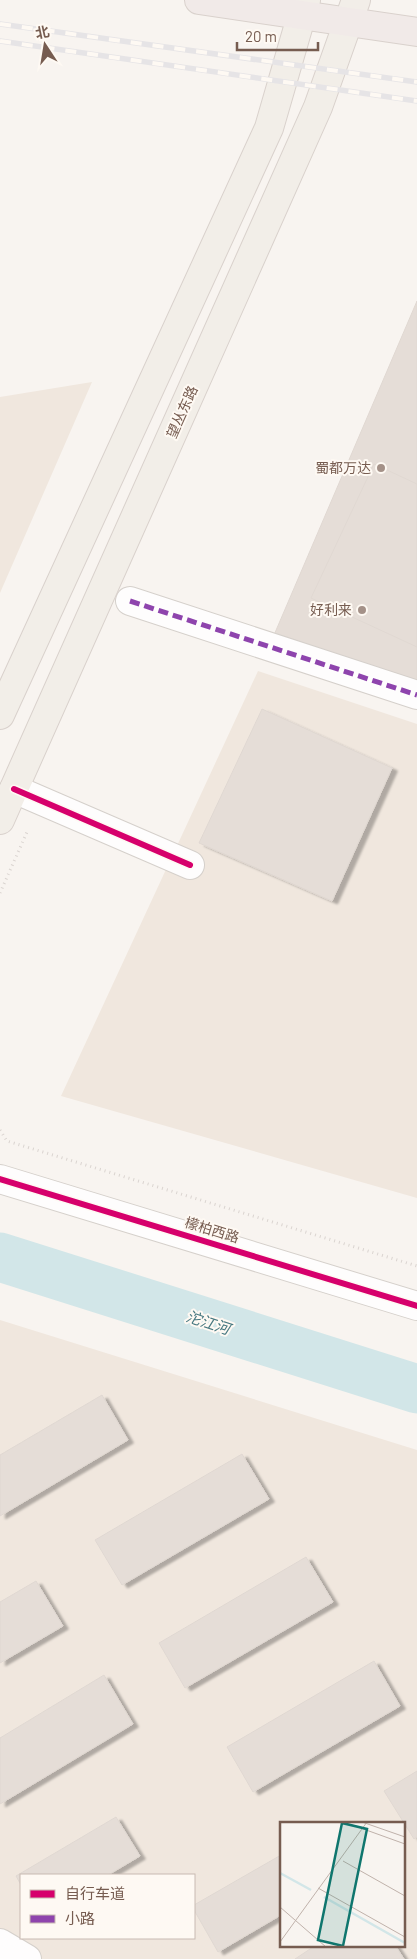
<svg xmlns="http://www.w3.org/2000/svg" width="417" height="1959" font-family="Barlow,'Noto Sans SC',sans-serif">
  <defs>
    <filter id="shadow"><feDropShadow dx="5.5" dy="3" stdDeviation="1" flood-color="#0004"/></filter>
  </defs>
  <rect width="100%" height="100%" fill="#f8f4f0"/>
  <path fill="#f0e7de" fill-rule="evenodd" d="M92,382L0,593V594V397Z
    M258,671L417,724V1198L61,1096Z
    M0,1320L417,1450V1959H0ZM281,1823H403V1945H281ZM21,1875H194V1938H21Z"/>
  <g fill="none" stroke-linecap="round" stroke-linejoin="round">
    <path stroke="#d2e6e8" stroke-width="49" d="M0,1257L417,1389"/>
  </g>
  <path fill="#e5ddd7" stroke="#e0d8d2" filter="url(#shadow)" d="M417,301V680L274,635Z
    M374,464L417,484V647L311,598Z
    M262,709L392,768L332,901L199,843Z
    M102,1395L128,1440L0,1516V1455Z
    M242,1454L269,1499L122,1585L95,1540Z
    M306,1557L333,1602L185,1688L159,1643Z
    M36,1581L63,1626L0,1663V1602Z
    M374,1661L400,1706L253,1792L227,1747Z
    M104,1675L133,1724L0,1804V1738Z
    M417,1771V1837L414,1839L384,1791Z
    M116,1817L140,1856L108,1875H21V1885L16,1876Z
    M281,1855V1915L218,1952L194,1910V1905Z
    M316,1945H395L404,1959H295Z"/>
  <g fill="none" stroke-linecap="round" stroke-linejoin="round">
    <defs>
      <path id="minor" d="M130,601L417,695
        M14,789L190,865
        M0,1179L417,1306
        M0,1943L27,1959"/>
      <path id="major" d="M0,715L269,128L306,0
        M0,820L318,107L356,0"/>
      <path id="highway" d="M199,0L417,32"/>
    </defs>
    <use href="#minor" stroke="#d5d0cb" stroke-width="30"/>
    <use href="#major" stroke="#d9d1cc" stroke-width="30"/>
    <use href="#highway" stroke="#d9d1cc" stroke-width="30"/>
    <path stroke="#dad4d0" stroke-width="3" stroke-dasharray="1 4" stroke-linecap="butt" d="M0,893L27,832
      M0,1130L7,1141L417,1266"/>
    <use href="#minor" stroke="#fefdfd" stroke-width="28"/>
    <use href="#major" stroke="#f2eee8" stroke-width="28"/>
    <use href="#highway" stroke="#f1eae8" stroke-width="28"/>
    <defs>
      <path id="rail" d="M0,24L417,82
        M0,41L417,101"/>
    </defs>
    <use href="#rail" stroke="#e6e4e6" stroke-width="5.5"/>
    <use href="#rail" stroke="#fef9f3" stroke-width="4" stroke-dasharray="11" stroke-linecap="butt"/>
    <path stroke="#8e44ad" stroke-width="5" stroke-dasharray="10 5" stroke-linecap="butt" d="M130,601L417,695"/>
    <defs>
      <path id="cycleway" d="M14,789L190,865
        M0,1179L417,1306"/>
    </defs>
    <use href="#cycleway" stroke="#fef9f3" stroke-width="9"/>
    <use href="#cycleway" stroke="#d6006c" stroke-width="6"/>
  </g>
  <g fill="#a49188" stroke="#fef9f3" stroke-width="2">
    <circle cx="381" cy="468" r="5"/>
    <circle cx="362" cy="610" r="5"/>
  </g>
  <g text-anchor="middle" stroke-width="4" stroke-linejoin="round" paint-order="stroke">
    <g font-size="14" fill="#765c50" stroke="#fef9f3">
      <text transform="translate(182 412) rotate(-66)" y="5">望丛东路</text>
      <text transform="translate(212 1230) rotate(17)" y="5">檬柏西路</text>
    </g>
    <g font-size="14" fill="#765c50" stroke="#fef9f3" text-anchor="end">
      <text x="371" y="473">蜀都万达</text>
      <text x="352" y="615">好利来</text>
    </g>
    <g font-size="15" font-style="italic" fill="#477880" stroke="#fef9f3">
      <text transform="translate(208 1323) rotate(18)" y="5">沱江河</text>
    </g>
  </g>
  <g transform="translate(280 1822)">
    <rect width="125" height="125" fill="#f8f4f0"/>
    <path fill="none" stroke="#d2e6e8" stroke-width="2.5" d="M0,51L31,68M44,75L125,121"/>
    <path fill="none" stroke="#c0b2ab" stroke-width="1" d="M64,0L125,22M82,0L125,15M63,39L125,74M38,66L125,115M0,85L46,125M0,120L87,0"/>
    <path fill="#0f766e" fill-opacity="0.15" stroke="#0f766e" stroke-width="2.5" d="M62,1L87,7L63,124L38,118Z"/>
    <rect width="125" height="125" fill="none" stroke="#765c50" stroke-width="2.5"/>
  </g>
  <rect x="20" y="1874" width="175" height="65" fill="#fef9f3" stroke="#c8bab2"/>
  <rect x="30" y="1890" width="25" height="8" fill="#d6006c" stroke="#c8bab2"/>
  <text x="65" y="1899" font-size="15" fill="#765c50">自行车道</text>
  <rect x="30" y="1915" width="25" height="8" fill="#8e44ad" stroke="#c8bab2"/>
  <text x="65" y="1924" font-size="15" fill="#765c50">小路</text>
  <g transform="translate(45 45) rotate(348)" stroke="#fef9f3" stroke-width="4" paint-order="stroke">
  <path d="M0-4L9 19L0 12L-9 19Z" fill="#765c50"/>
  <text y="-8" font-size="14" font-weight="bold" text-anchor="middle" fill="#765c50">北</text>
  </g>
  <path d="M237 42v8h81v-8" fill="none" stroke="#765c50" stroke-width="2.5"/>
  <text x="245" y="42" font-size="15" fill="#765c50" stroke="#fef9f3" stroke-width="4" paint-order="stroke">20 m</text>
</svg>
